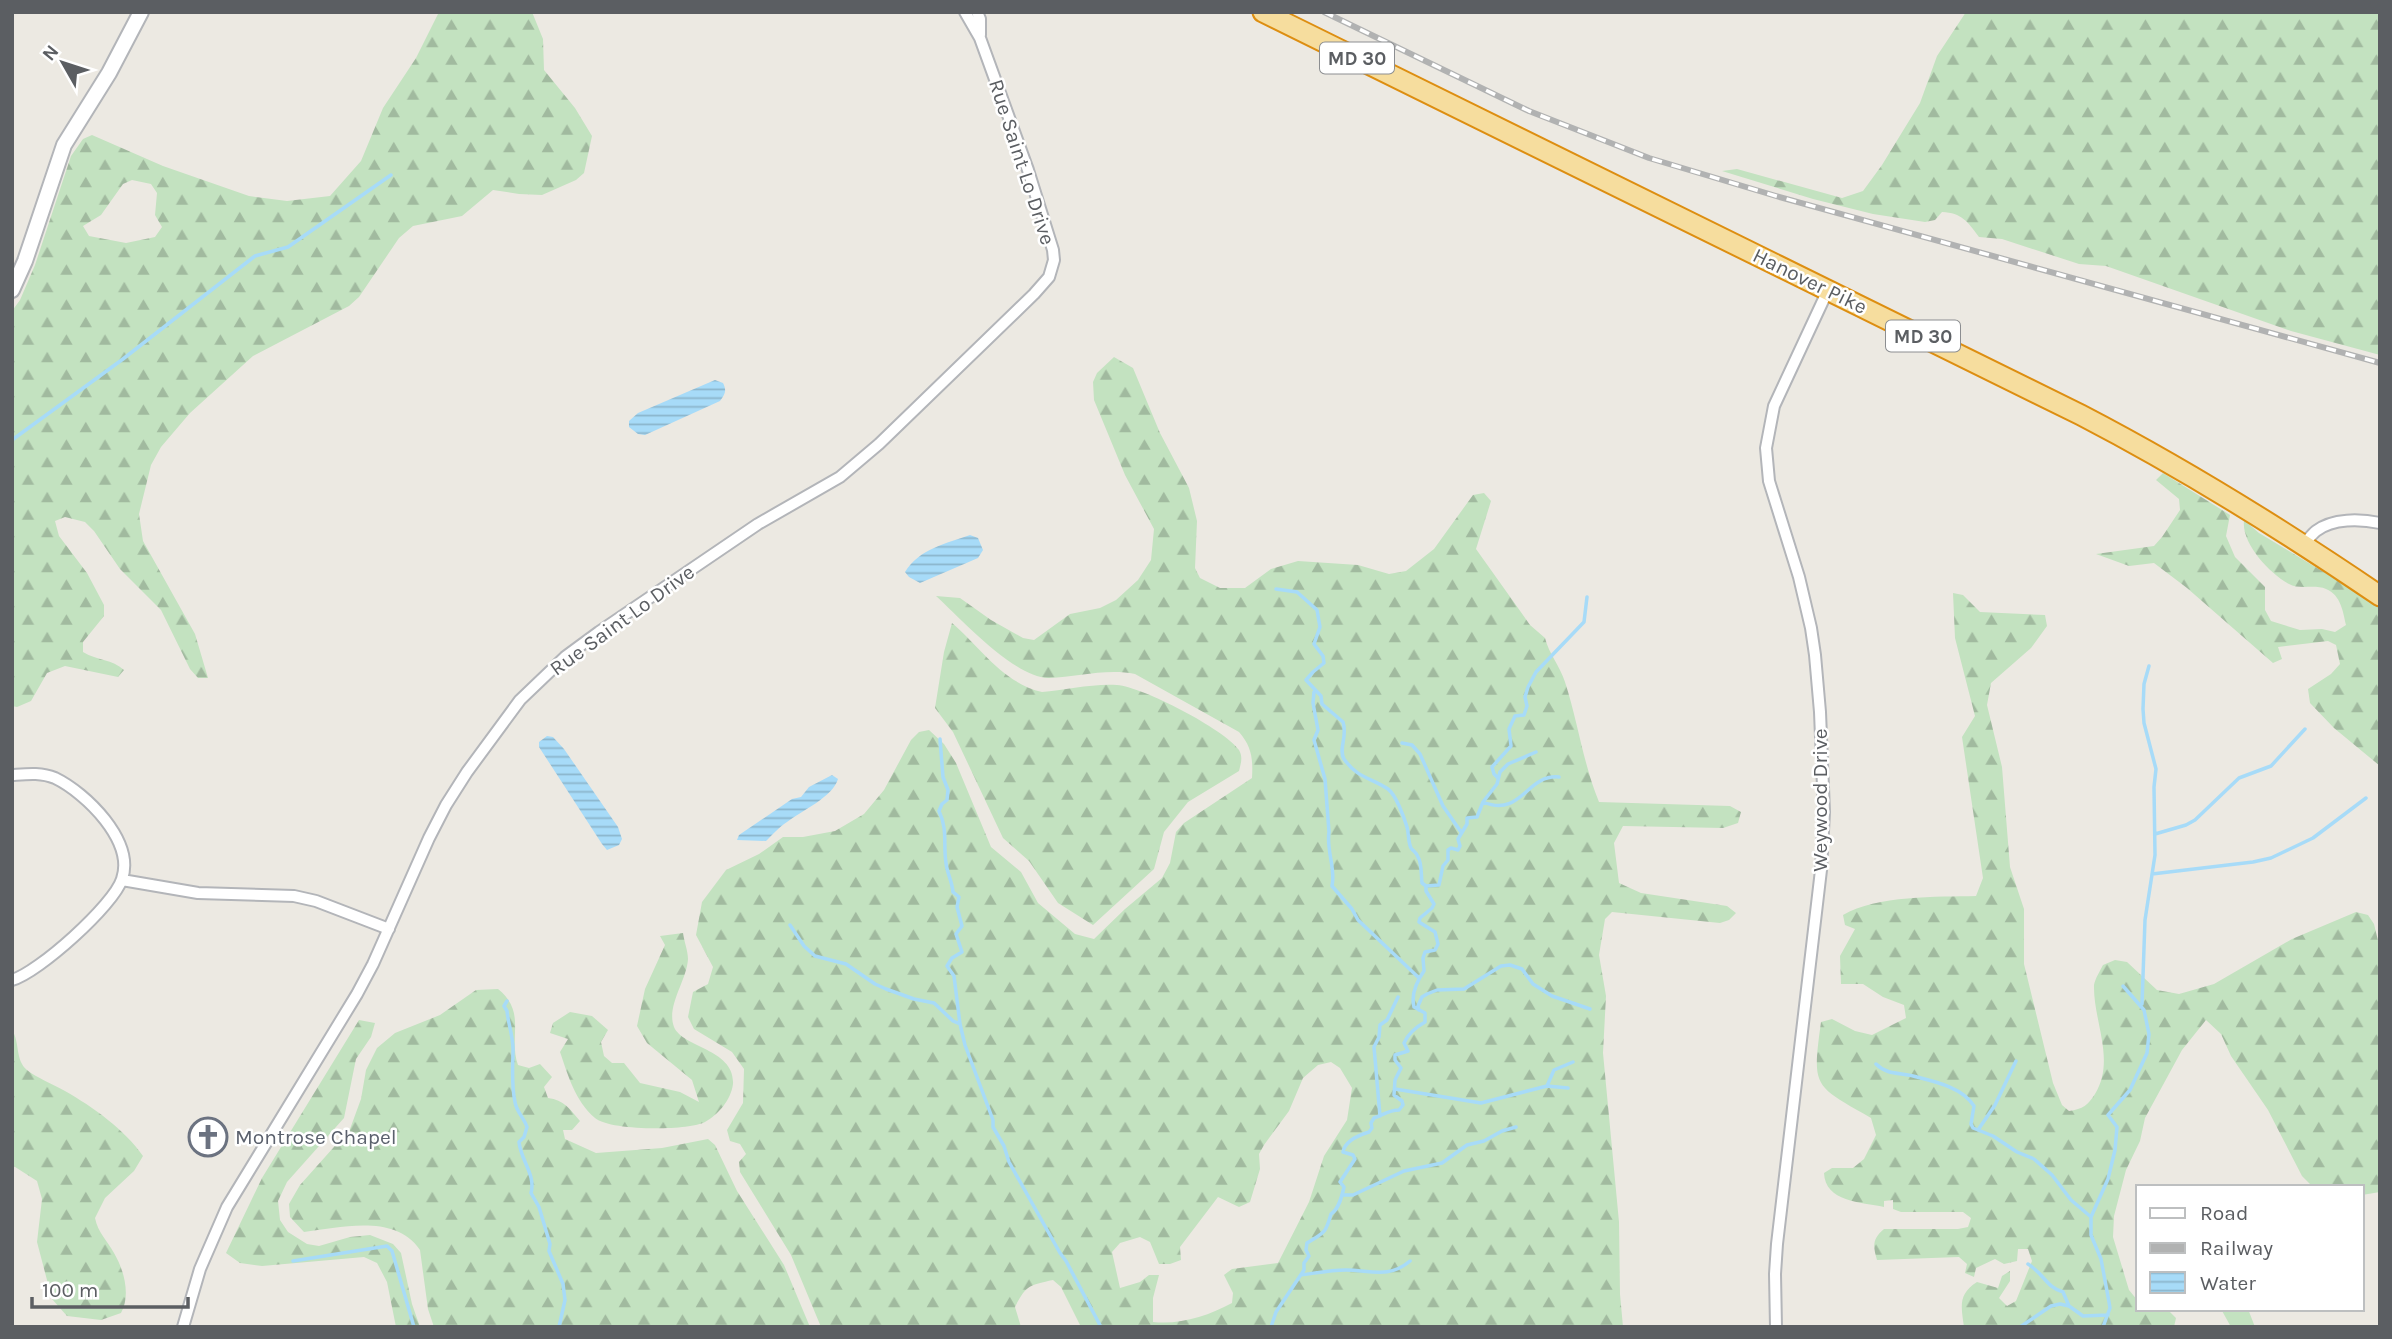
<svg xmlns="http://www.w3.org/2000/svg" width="2392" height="1339" font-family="Karla,sans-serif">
  <defs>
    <pattern id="forest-firs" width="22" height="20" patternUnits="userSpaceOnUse" patternTransform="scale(1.75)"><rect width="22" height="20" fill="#c3e2c0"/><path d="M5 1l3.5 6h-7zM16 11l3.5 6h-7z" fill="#a1ba9f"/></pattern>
    <pattern id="water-rules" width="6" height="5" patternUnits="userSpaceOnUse" patternTransform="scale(1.75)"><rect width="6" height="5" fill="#a7dbf8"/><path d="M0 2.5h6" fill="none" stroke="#8bb5cc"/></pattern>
  </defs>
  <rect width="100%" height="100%" fill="#ece9e2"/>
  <path fill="url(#forest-firs)" fill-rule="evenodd" d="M439,12H532L543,39L544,70L575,108L592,136L584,173L576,180L542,195L519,194L493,190L462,216L413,226L399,238L359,297L349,306L253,356L190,413L161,447L151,465L139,514L143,541L195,634L208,678H198L190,669L161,610L120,569L94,531L85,522L65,517L55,521L59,536L87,573L104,605V616L83,642V652C98,661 112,659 124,670L118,677L65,666L47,673L31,701L17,707L12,706V311L20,300L35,265L71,156L83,139L92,135L163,166L249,196L287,201L330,196L361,161L383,108L416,58ZM132,180L151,184L157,193L155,215L162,227L155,237L126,243L89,236L83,226L101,215L123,184Z
    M1966,12H2380V355L2291,331L2106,266L2079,264L2002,239L1979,237C1967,221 1962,213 1942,212L1935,220L1925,222L1873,214L1813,199L1722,171L1737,169L1842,198L1863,191L1882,165L1920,103L1937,56Z
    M1114,357L1133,368L1160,433L1189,488L1197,521L1195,568L1200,578L1220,588H1245L1271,569L1298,561L1358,565L1389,574L1406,571L1434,549L1473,495L1484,493L1491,501L1476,549L1530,625L1545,638C1549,654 1560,666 1565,682C1578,722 1583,763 1599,802L1730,806L1741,812L1738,823L1723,828L1623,826L1614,843L1619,883L1641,893L1727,906L1736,913L1729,920L1720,923L1612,912L1605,919L1599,955L1606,996L1603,1053L1619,1222L1620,1294L1623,1327H1081L1061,1287L1053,1280C1030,1285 1026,1285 1015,1307L1021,1327H821L791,1255L740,1172L739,1162L746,1154L740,1144L730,1141L727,1130L743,1103L744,1069L732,1052L694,1029L688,1017L693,992L708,984L713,967L696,935L702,902L726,870L759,854L783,837H803L835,831L864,814L884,790L911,740L919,732L929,730L944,744L956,763L991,847L1021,872L1038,903L1075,934L1094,939L1125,909L1162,878L1170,863L1176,832L1184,823L1252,778C1253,759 1252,747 1239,732L1135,674C1107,668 1077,677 1049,678C1016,679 961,619 936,596L960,598L991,620L1023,638L1034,640L1070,614L1100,608L1116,600L1138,580L1151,560L1154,529L1125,475L1094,400L1093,382L1097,373ZM1331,1062L1340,1068L1352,1088L1347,1120L1324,1156L1309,1202L1278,1263L1232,1269L1224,1275L1233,1293L1232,1303C1208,1316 1180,1325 1153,1322V1298L1159,1275H1149L1140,1282L1120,1288L1112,1252L1120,1243L1140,1237L1150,1242L1159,1264H1170L1181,1260L1180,1247L1218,1197L1239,1207L1250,1202L1260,1169L1259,1154L1264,1145L1289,1111L1303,1078L1318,1065Z
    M2163,473L2230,515L2226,536L2235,557L2265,587V610L2271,621L2300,630L2322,629L2335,632L2346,625C2343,612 2341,595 2326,589C2315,584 2299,590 2289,584C2269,573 2241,543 2244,520L2259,533L2380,606V766L2334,728L2310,703L2308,689L2331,674L2340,664L2336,645L2328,641L2278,647L2282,659L2273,663L2187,588L2154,563L2129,566L2096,554L2154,546L2162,537L2180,510L2179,499L2156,480Z
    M1953,593L1963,595L1980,612L2045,615L2047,626L2031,648L1991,683L1987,705L2002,767L2010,867L2024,909V964L2053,1083L2062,1105L2069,1111C2083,1109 2088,1105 2095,1094C2116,1060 2093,1021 2094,985C2095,979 2100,971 2103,965L2115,960L2127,962L2157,990L2179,994L2214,984L2292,939L2356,912L2368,915L2374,924L2380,949V1192L2362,1195V1187H2313L2302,1176L2268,1110L2231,1056L2221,1034L2206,1020L2182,1050L2145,1118L2140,1141L2126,1170L2114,1216L2113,1237L2129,1290L2138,1301V1309L2169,1311L2176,1318L2174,1327H1964C1961,1306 1958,1294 1977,1282L1998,1288L2002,1276L2010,1271V1281L1999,1298L2007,1306L2016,1301L2032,1261L2028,1249H2018L2017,1261L2004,1264L1995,1259L1976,1268L1974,1277L1965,1273L1967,1264L1959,1257L1877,1260C1873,1246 1872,1239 1884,1229H1958L1968,1227L1971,1218L1963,1212H1901L1893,1209V1200L1884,1201V1207C1861,1202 1825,1202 1824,1173L1832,1168H1853L1864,1159L1876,1135L1871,1118C1813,1085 1812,1088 1821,1022L1832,1019L1855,1031L1872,1035L1906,1018L1904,1005L1883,997L1863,984H1841L1840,956L1855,929L1845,925L1843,915C1877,895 1937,897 1976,896L1983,878L1962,737L1975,716L1955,638Z
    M952,623C980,647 1003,683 1042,692C1064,690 1096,683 1117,685C1143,687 1224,729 1239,750C1243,757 1241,763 1239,771L1188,802L1164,832L1154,869L1093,925L1058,903L1029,861L1003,838L953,732L935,708L944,652Z
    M683,933C684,941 688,951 688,959C687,980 666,1006 674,1027C683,1048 735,1049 733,1084C731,1100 718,1115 705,1122C688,1131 610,1131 595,1118C575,1101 568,1075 560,1052L568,1039L550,1033L553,1023L570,1012L592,1016L608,1030L601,1042L604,1056L612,1063H624L640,1083L680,1092L699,1102L692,1080L647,1043L637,1026L645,989L665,945L660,936Z
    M498,989C527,1012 508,1037 518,1065L529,1068L540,1064L552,1077L544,1087L548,1098C564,1100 570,1109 580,1121L572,1130H563L565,1139L596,1153L662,1148L708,1139L715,1145L737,1191L784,1265L810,1327H434L428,1309L420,1250C395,1213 340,1228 304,1232L290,1217L289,1204L300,1185L350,1129L361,1099L366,1070L377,1048L395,1033L440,1015L476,990Z
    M359,1020L375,1023L371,1037L356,1059L344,1118L287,1182L278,1201L280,1220L288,1232L307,1244L319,1246L350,1237L370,1235L393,1244L401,1253L412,1304L420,1327H396L387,1282L377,1263L364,1257L262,1266L240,1263L226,1253L262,1178Z
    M12,1030C20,1042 15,1060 27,1070C37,1078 53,1084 65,1091C93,1107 124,1129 143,1156L134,1171L105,1198L95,1218C98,1233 107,1240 114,1253C124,1270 131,1295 121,1313L101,1320L67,1316L52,1299L37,1242L42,1199L37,1181L12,1165Z
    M2221,1309H2248L2255,1327H2231Z"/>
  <path fill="url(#water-rules)" d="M715,380L723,383C727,391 725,394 720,401L645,435L638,434L629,427V421L638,413Z
    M970,535L978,538L983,550L978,558L920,583L909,577L905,572C919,549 947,543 970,535Z
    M547,736L553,737L564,749L618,827L622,839L619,845L607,850L602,844L539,747V742Z
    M832,775L838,779C833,797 801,811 787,822C779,827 772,835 766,841L737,840L739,835L792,799L801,797L809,787Z"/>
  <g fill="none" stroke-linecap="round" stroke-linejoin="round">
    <path stroke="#a7dbf8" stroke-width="3.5" d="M12,440L123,359L255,256L288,247L391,175
      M1314,692L1313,703L1318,730L1314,740L1325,779L1329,832C1326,850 1336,869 1332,886L1352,909L1358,920L1419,978
      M940,739L943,777L948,790L947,800L942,804L939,811C948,830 943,844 946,863C947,873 952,881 953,892L959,897L957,907L962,926L956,934L962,952L952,958L947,966L954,976L960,1024L965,1045L993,1120V1127L1004,1146L1009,1162L1060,1253L1066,1261L1101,1327
      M1402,743L1412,745L1420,754L1443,806L1461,832
      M1498,778L1494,774L1492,767L1511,746L1509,729L1515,716L1524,715L1527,706L1525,697L1528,687L1536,672L1584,622L1587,597
      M1483,802C1522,818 1526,774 1559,777
      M2155,834L2186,825L2195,820L2239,778L2271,766L2305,729
      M2152,874L2253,862L2271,858L2313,838L2366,798
      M1426,886L1439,885L1443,866L1448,860V850L1451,848L1458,850L1460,846L1458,839L1467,824V818L1477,817L1483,802L1497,784L1500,772L1508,764L1536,752
      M790,925L804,946L815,956L846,964L875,984L886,989L914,999L934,1003L953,1021L960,1024
      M507,1001L504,1006L507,1011C508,1023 513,1036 513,1049C513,1066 511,1084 515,1102C516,1111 524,1118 527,1127L524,1137L519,1142C521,1161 536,1175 531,1193L539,1207L550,1244L549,1251L563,1284L565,1300L559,1327
      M2142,1004L2145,920L2155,855L2154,787L2156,769L2144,723L2143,709L2144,684L2149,666
      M1419,1010L1418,1006L1422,997L1427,994L1437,990L1464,989L1501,966L1510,965L1522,969L1533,984L1552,996L1590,1009
      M1876,1064C1888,1076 1902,1072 1917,1077C1937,1082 1963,1088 1974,1106L1971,1124L1973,1128L1993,1136L2017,1152L2034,1159L2052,1175L2071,1200L2091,1217
      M1547,1086L1554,1070L1573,1062
      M1395,1089L1481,1103L1547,1086L1568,1088
      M1380,1116L1374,1047L1379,1037L1380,1025L1387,1020L1398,997
      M1978,1130L1995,1105L2016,1061
      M1342,1195H1353L1404,1171L1442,1163L1467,1145L1484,1141L1502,1131L1516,1127
      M293,1261L387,1246L392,1251L414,1327
      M2028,1264C2044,1274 2047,1288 2063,1292L2069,1306
      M1301,1275C1316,1273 1331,1270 1346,1270C1370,1270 1389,1279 1410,1261
      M1271,1327L1276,1312L1304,1270V1263L1309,1256L1306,1250L1307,1243C1324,1232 1325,1235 1331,1214C1339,1209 1342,1196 1344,1187L1340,1182L1355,1159L1353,1155L1343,1152C1345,1141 1359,1135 1369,1132L1372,1128L1371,1123L1374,1118C1383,1115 1389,1110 1399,1110L1403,1105L1402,1101L1394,1095L1395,1080L1401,1068L1395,1060V1055L1408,1051L1404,1043C1408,1034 1416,1027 1425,1022V1013L1414,1007C1411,995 1417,981 1424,971L1423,958L1425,952L1435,950L1438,944L1435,932L1419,922L1420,918L1432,908L1434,904L1426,891V886L1422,883C1421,875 1422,863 1418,857C1417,853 1413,851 1411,848C1408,842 1409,834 1407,827C1404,817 1396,795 1388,789C1372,778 1357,778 1344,759C1338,749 1348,736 1343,722L1322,704L1321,696L1306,680L1313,672L1324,663L1323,656L1314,644L1320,627L1317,610L1297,592L1276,589
      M2020,1327L2051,1306L2060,1304L2069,1306L2083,1316L2108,1315
      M2103,1327L2110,1308L2109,1302L2101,1259L2091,1235V1217L2108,1179L2115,1150L2117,1127L2108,1115L2130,1090L2147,1053L2149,1034L2144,1010L2123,986"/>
    <defs>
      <path id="minor" d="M977,12L980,19V35
        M2304,544C2308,540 2312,534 2316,531C2333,518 2360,519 2380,523
        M12,775C26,774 41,772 55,778C86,793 135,841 122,879C114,905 38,973 12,980
        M122,880L198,893L294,896L316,901L389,929
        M183,1327L200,1269L227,1207L357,994L373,964L429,838L446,805L467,772L520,700L565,657L599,632L758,524L840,477L879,444L1034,294L1049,277L1054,260L1053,250L1028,170L980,38L965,12
        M1776,1327L1775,1274L1777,1244L1821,870L1824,812L1820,712L1815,655L1811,628L1799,577L1769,481L1766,448L1774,406L1828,290"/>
      <path id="tertiary" d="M12,290L25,261L64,145L109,73L141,12"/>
      <path id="trunk" d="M1263,12L2081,415C2185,469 2283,530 2380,596"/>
    </defs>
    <use href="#minor" stroke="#b3b5b9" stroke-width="14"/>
    <use href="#tertiary" stroke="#b3b5b9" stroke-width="18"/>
    <use href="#trunk" stroke="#dd8e11" stroke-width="23"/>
    <use href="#minor" stroke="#fff" stroke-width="10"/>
    <use href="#tertiary" stroke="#fff" stroke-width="14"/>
    <use href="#trunk" stroke="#f6dd9e" stroke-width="19"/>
    <defs>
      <path id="rail" d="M1324,12L1529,111L1649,158L1776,196L2380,363"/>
    </defs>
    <use href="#rail" stroke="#b1b2b2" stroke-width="6"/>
    <use href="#rail" stroke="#fff" stroke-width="3.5" stroke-dasharray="10" stroke-linecap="butt"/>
  </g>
  <defs>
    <symbol id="church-ring" viewBox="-11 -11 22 22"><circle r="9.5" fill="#fff" stroke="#6b7280" stroke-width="1.5"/><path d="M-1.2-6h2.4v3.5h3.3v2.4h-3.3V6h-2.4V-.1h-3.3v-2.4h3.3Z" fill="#6b7280"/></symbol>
  </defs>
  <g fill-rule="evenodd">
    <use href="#church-ring" x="186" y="1115" width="44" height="44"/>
  </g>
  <g text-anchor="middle" stroke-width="5" stroke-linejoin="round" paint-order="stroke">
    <g fill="#fff" stroke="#8c8e91" stroke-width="2">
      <rect x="1320" y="42.5" width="74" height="31" rx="5"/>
      <rect x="1886" y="320.5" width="74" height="31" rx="5"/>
    </g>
    <g font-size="19" font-weight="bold" fill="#5b5e62">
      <text x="1357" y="65">MD 30</text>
      <text x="1923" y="343">MD 30</text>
    </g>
    <g font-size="21" fill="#5b5e62" stroke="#fff">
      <text transform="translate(1022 162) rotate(72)" y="7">Rue Saint Lo Drive</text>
      <text transform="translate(1810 281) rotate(26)" y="7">Hanover Pike</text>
      <text transform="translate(622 620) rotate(-36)" y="7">Rue Saint Lo Drive</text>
      <text transform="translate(1820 800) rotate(-90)" y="7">Weywood Drive</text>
    </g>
    <g font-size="21" fill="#5b616d" stroke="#fff" text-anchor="start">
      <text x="235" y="1144">Montrose Chapel</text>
    </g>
  </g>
  <rect width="2392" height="1339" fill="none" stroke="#5b5e62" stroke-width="28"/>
  <rect x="2136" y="1185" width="228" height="126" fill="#ffffff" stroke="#bdbfc0" stroke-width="2"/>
  <rect x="2150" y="1208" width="35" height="10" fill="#ffffff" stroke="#bdbfc0" stroke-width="2"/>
  <text x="2200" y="1220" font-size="21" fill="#5b5e62">Road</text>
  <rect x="2150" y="1243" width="35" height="10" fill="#b1b2b2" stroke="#bdbfc0" stroke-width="2"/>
  <text x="2200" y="1255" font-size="21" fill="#5b5e62">Railway</text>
  <rect x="2150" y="1272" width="35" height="21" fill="url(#water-rules)" stroke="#bdbfc0" stroke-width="2"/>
  <text x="2200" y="1290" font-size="21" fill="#5b5e62">Water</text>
  <g transform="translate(63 63) rotate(309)" stroke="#ffffff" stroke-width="5" paint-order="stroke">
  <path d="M0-5L12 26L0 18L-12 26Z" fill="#5b5e62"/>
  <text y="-10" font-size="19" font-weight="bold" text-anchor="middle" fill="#5b5e62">N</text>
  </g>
  <path d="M32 1297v10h156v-10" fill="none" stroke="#5b5e62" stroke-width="3.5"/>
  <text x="42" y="1297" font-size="21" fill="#5b5e62" stroke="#ffffff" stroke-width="5" paint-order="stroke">100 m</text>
</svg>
